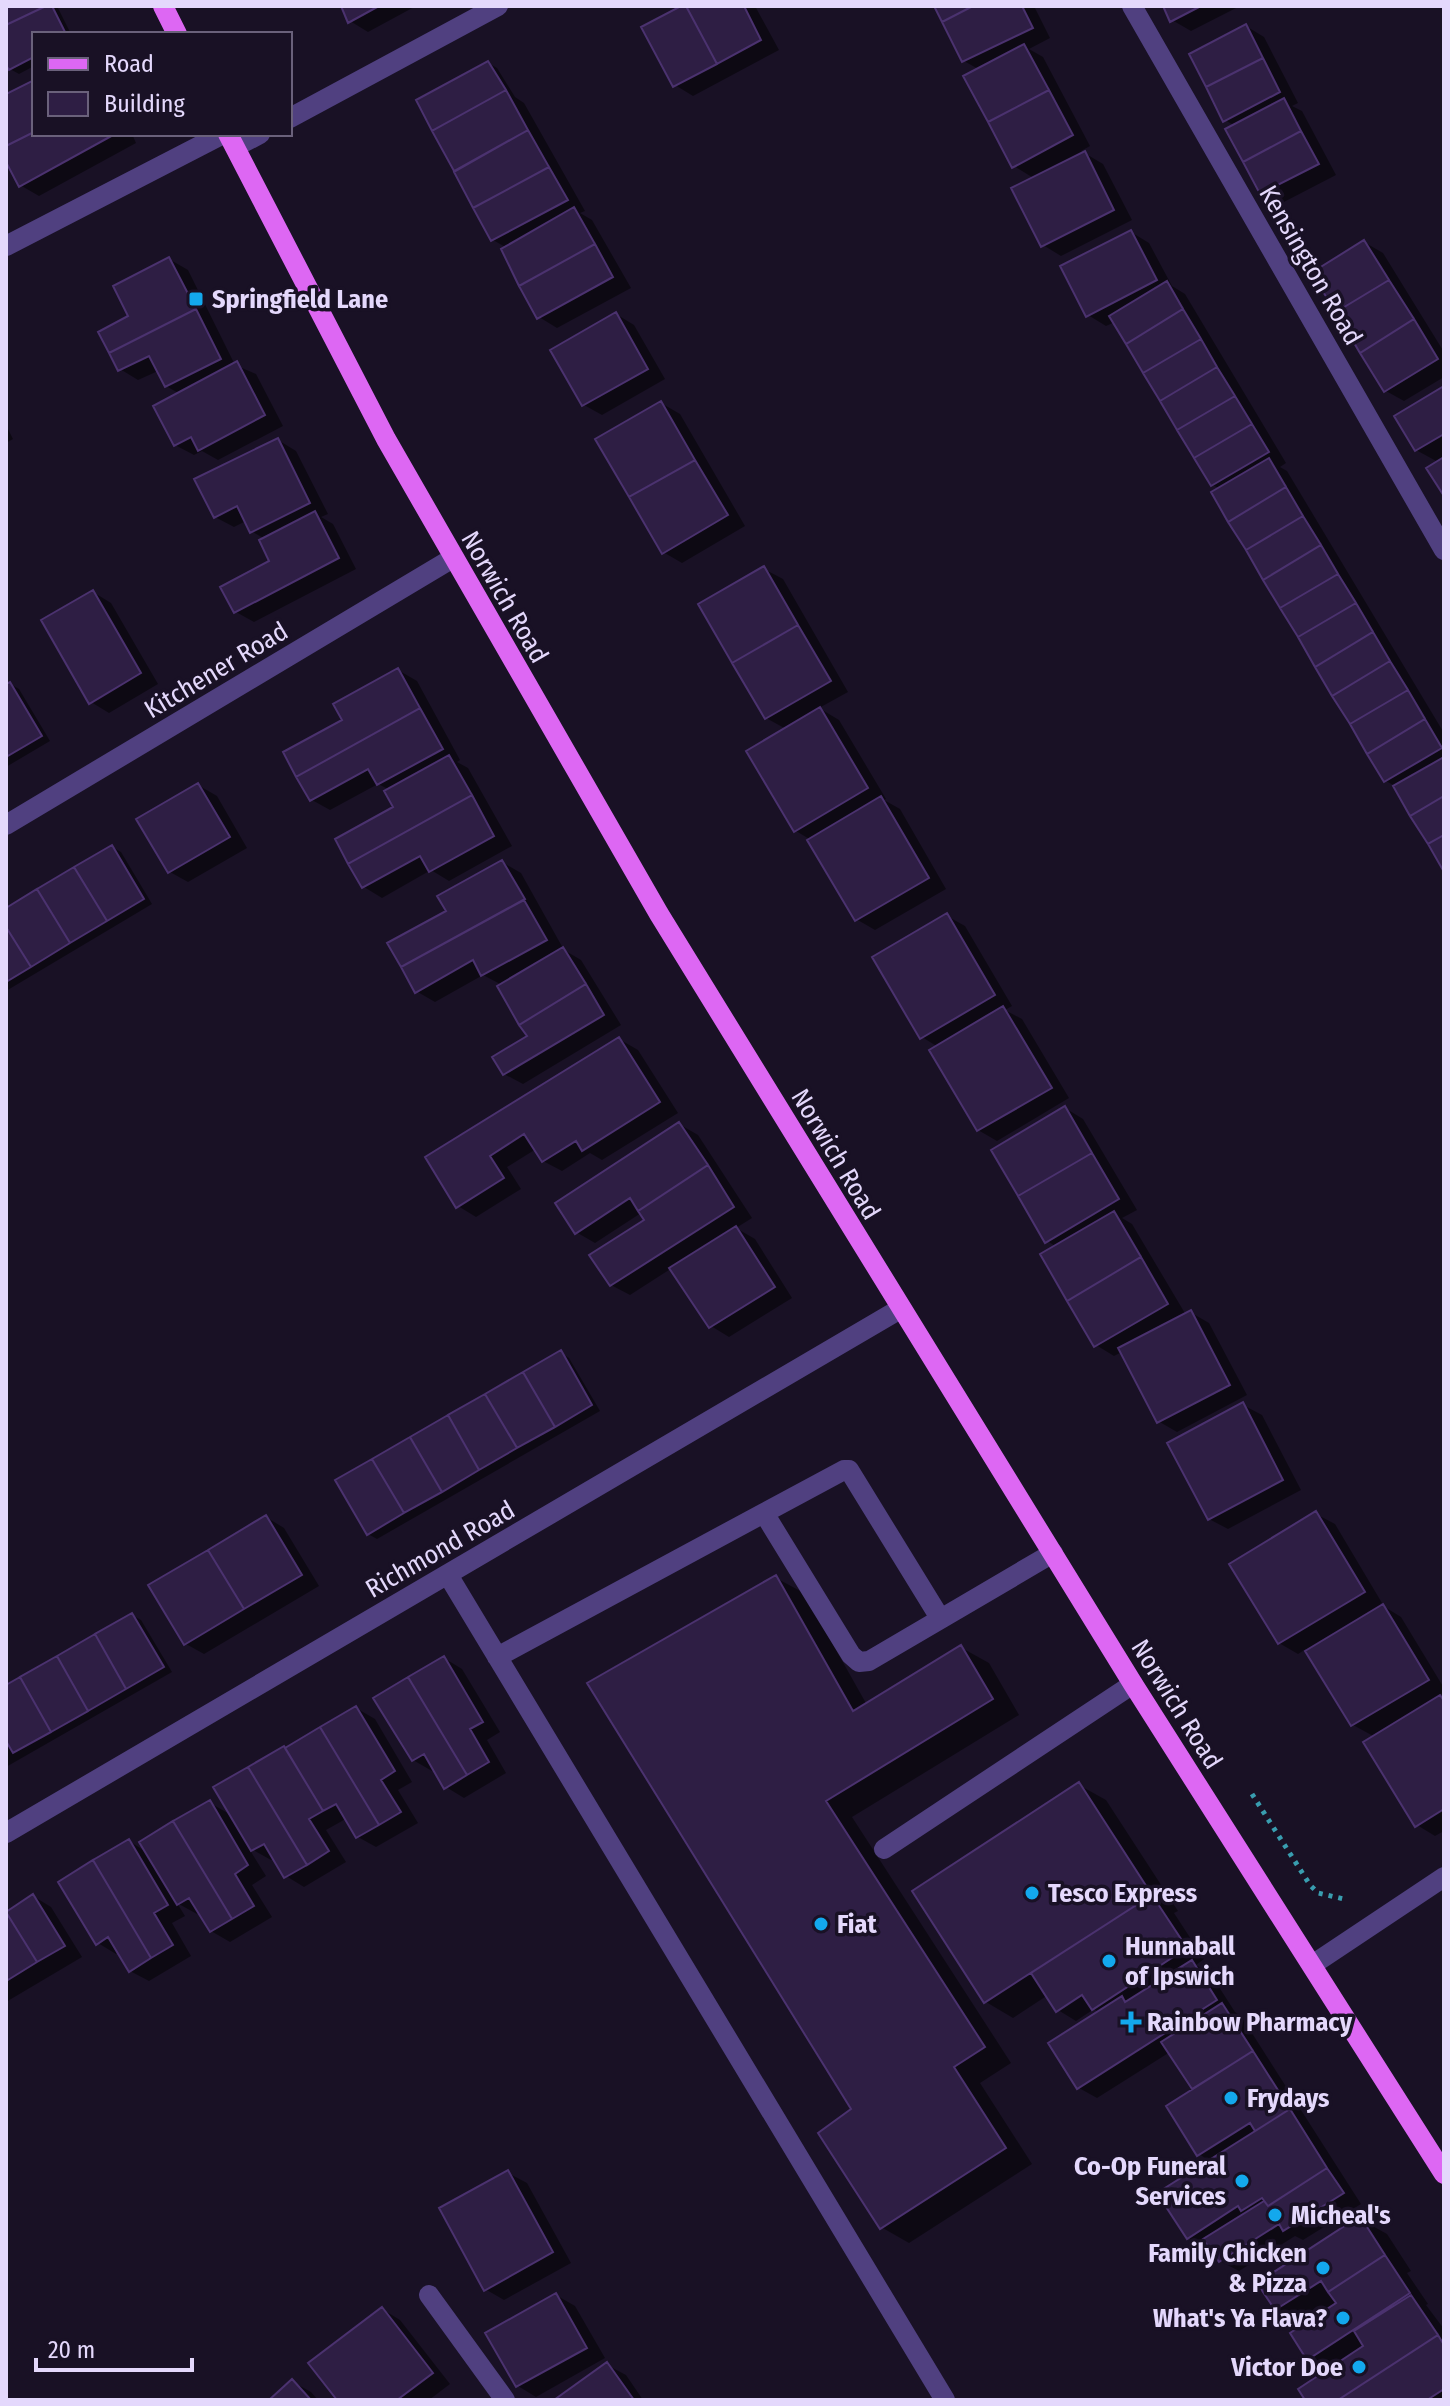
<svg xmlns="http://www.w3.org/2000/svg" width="1450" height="2406" font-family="'Fira Sans Condensed',sans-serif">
  <rect width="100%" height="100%" fill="#191125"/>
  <path fill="#0007" d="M6,6H57L71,34H34V66L19,74L10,69L6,60Z
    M343,6H416L368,32L350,21Z
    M685,6H755L779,50L693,96L675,85Z
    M937,6H1034L1050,38L1029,49L1043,57L1090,146L1081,151L1103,164L1132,220L1061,256L1043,245L1035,179L1014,166L980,70L964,61Z
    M1165,6H1240L1191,31L1172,20Z
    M1246,26L1264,37L1298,103L1292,106L1302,111L1336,175L1280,204L1262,193L1235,126L1225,120Z
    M488,63L497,68L515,97L524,103L585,211L580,213L592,220L631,288L557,328L539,317L507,248L493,240L433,130Z
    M34,83V134H132L136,143L39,196L20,185L6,158V97Z
    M1131,232L1149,243L1172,286L1185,294L1286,463L1280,467L1287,471L1444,733V868L1395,786L1386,781L1220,489L1213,485L1115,322L1106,326L1088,315Z
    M1364,242L1383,253L1444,352V377L1404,401L1386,391Z
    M169,259L188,270L235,365L256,374L283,426L218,460L202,451L194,455L175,445L180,394L166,386L158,371L138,380L120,369L131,317Z
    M616,314L634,325L665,379L602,415L584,405Z
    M1444,388V493L1438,462L1416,450Z
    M661,403L680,414L745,526L682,563L663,552Z
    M6,425L13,439L6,443Z
    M278,440L296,451L328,514L321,517L333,524L356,569L254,622L236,612L272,562L265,539L251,531L246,521L234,527L215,517Z
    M764,569L783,579L848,692L819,708L839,720L886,799L884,800L900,809L946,889L875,930L856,919L811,840L796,831L786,729L766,718Z
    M93,592L111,603L158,684L109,713L91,702Z
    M398,670L417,681L460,760L457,762L468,768L512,846L449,881L431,870L382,898L364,887L396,807L390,790L378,784L330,810L312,800L344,720Z
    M10,684L19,689L50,741L6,767V687Z
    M198,785L217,796L247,848L188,882L170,872Z
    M112,847L121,852L152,904L6,991V910Z
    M502,862L521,873L564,950L581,960L621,1025L523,1084L504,1074L529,1036L502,985L483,975L435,1002L416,991L390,944L449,912Z
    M947,916L965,926L1012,1006L1005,1010L1022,1019L1069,1098L997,1141L978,1130L938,1047L922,1037Z
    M619,1039L638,1050L678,1113L602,1160L590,1153L562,1171L543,1161L536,1149L507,1167L521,1189L476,1217L458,1206L428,1158Z
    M1065,1108L1083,1119L1137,1210L1122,1218L1132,1224L1186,1315L1190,1312L1209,1323L1247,1395L1177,1432L1158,1421L1122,1352L1114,1356L1096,1345L1057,1247L1047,1241Z
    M679,1124L698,1135L752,1218L736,1228L755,1239L792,1298L729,1337L711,1326L672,1268L630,1295L611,1285L646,1221L641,1213L595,1243L576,1232Z
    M561,1353L569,1358L600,1411L377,1539L368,1534Z
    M1243,1405L1262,1415L1301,1490L1228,1529L1209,1519Z
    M1316,1514L1335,1524L1382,1603L1380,1604L1401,1617L1444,1688V1692L1438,1696L1444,1700V1831L1435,1836L1417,1825L1375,1737L1353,1725L1306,1649L1298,1654L1279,1643Z
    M266,1517L284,1528L319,1586L204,1654L186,1644Z
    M776,1578L804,1593L867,1705L962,1648L989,1663L1019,1715L852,1817L1011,2063L980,2083L1032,2164L909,2243L881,2227L854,2110Z
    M132,1615L141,1620L172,1672L6,1767V1687Z
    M444,1658L462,1669L500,1732L487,1740L506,1773L464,1798L446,1787L435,1769L432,1771L413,1760Z
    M356,1708L375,1719L412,1782L398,1790L418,1823L376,1847L358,1837L346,1818L342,1821L326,1830L346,1862L304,1887L286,1876L275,1858L271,1860L248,1847L266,1876L252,1885L272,1917L230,1942L211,1931L200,1913L197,1914L177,1903L185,1916L172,1923L191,1956L149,1981L130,1971L119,1952L116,1954L98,1943L129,1841L148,1853L210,1803L233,1816Z
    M1079,1785L1106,1800L1178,1911L1174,1913L1204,1959L1196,1965L1210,1973L1235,2012L1241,2016L1361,2204L1303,2240L1295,2236L1239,2271L1220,2261L1211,2246L1207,2249L1188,2238L1211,2162L1199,2154L1195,2090L1170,2052L1097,2098L1079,2088L1100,2013L1094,2009L1076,2021L1058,2010L1048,1995L1013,2018L986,2002L914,1892Z
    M33,1896L51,1907L82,1957L6,2002V1913Z
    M508,2173L527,2183L571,2263L504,2300L485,2289Z
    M1360,2219L1387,2234L1411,2271L1407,2273L1428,2304L1426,2305L1444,2329V2400H1308L1329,2371L1309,2359L1305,2325L1277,2309L1260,2283Z
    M556,2295L575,2306L605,2358L536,2397L518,2386Z
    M382,2309L400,2320L450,2384L429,2400H339Z
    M607,2365L626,2375L643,2400H558Z
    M293,2382L311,2392L318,2400H272Z"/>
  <path fill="#2e1e44" stroke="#4b326f" stroke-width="2" d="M6,6H46L6,25Z
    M46,6H52L66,34H34V57L9,70L6,65V25Z
    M341,6H379L348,23Z
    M681,6H686L717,64L673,87L641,27Z
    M686,6H744L761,40L717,64Z
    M934,6H973L942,22Z
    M973,6H1022L1033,28L962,62L942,22Z
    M1163,6H1201L1170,22Z
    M1246,24L1263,58L1206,87L1189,54Z
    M1024,44L1049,90L988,122L963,76Z
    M1263,58L1280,92L1223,122L1206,87Z
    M488,61L506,90L432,131L416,100Z
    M34,80V132L6,146V94Z
    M506,90L528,130L454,171L432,131Z
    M1049,90L1073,135L1012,168L988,122Z
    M1284,98L1301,131L1243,162L1225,129Z
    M528,130L549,167L473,208L454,172Z
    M1301,131L1319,164L1260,194L1243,162Z
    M34,132V134H115L19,187L6,162V146Z
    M1085,151L1114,210L1041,247L1011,188Z
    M549,167L568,200L491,241L473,208Z
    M574,207L595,244L519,286L501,249Z
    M1131,230L1157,280L1086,317L1060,266Z
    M1364,240L1389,280L1336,312L1311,273Z
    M595,244L613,277L537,319L519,286Z
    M169,257L196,309L109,353L98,332L128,316L113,286Z
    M1389,280L1414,319L1360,353L1336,312Z
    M1167,281L1183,309L1126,344L1109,316Z
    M196,309L221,359L165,387L149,356L118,371L109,353Z
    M1183,309L1201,339L1143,373L1126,344Z
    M616,312L648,369L582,406L550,350Z
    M1414,319L1438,359L1384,392L1360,353Z
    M1201,339L1217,367L1160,401L1143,373Z
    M237,361L265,415L198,451L191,437L174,446L153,406Z
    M1217,367L1235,396L1177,430L1160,401Z
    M1444,386V434L1415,451L1394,416Z
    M1235,396L1252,424L1194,458L1177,430Z
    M661,401L695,460L629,497L595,439Z
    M1252,424L1269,452L1211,486L1194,458Z
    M278,438L310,503L250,533L237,506L214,518L194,479Z
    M1444,457V496L1426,468Z
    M1269,458L1286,487L1228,522L1211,492Z
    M695,460L728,515L662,554L629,497Z
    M1286,487L1303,516L1246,550L1228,522Z
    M315,511L339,558L234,613L220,587L269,561L259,540Z
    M1303,516L1321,545L1263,580L1246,550Z
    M1321,545L1338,574L1280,608L1263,580Z
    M764,566L798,625L732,663L698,604Z
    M1338,574L1356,603L1298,637L1280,608Z
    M93,590L141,673L89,704L41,620Z
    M1356,603L1373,632L1315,667L1298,637Z
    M798,625L831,681L765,719L732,663Z
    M1373,632L1390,661L1332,696L1315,667Z
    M1390,661L1408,690L1350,724L1332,696Z
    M398,668L420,708L296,777L283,752L342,720L333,704Z
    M10,682L42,736L6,757V684Z
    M1408,690L1425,719L1367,754L1350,724Z
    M820,707L868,788L794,832L746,751Z
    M420,708L443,749L377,785L368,769L310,801L296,777Z
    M1425,719L1442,748L1384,782L1367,754Z
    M449,755L472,795L348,864L335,839L393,807L384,791Z
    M1444,757V796L1410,816L1393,786Z
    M198,783L230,837L168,873L136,819Z
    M472,795L494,836L429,872L420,856L362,888L348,864Z
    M881,796L929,878L855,921L807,840Z
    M1444,796V835L1428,844L1410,816Z
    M1444,835V872L1428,844Z
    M112,845L144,899L107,921L74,867Z
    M502,860L525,899L401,967L387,943L446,911L437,896Z
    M74,867L107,921L70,943L37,889Z
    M37,889L70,943L31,967L6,927V908Z
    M524,900L547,940L481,976L473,960L415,993L401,967Z
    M947,913L995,995L920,1039L872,957Z
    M6,927L31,967L6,982Z
    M563,947L586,984L519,1025L497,986Z
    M586,984L604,1015L503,1075L492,1057L527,1036L519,1025Z
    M1003,1006L1052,1088L977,1131L929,1050Z
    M619,1037L660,1102L582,1151L576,1141L542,1162L524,1134L490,1156L504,1178L456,1208L425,1157Z
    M1065,1106L1092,1153L1018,1196L991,1150Z
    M679,1122L708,1165L638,1211L630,1198L575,1234L555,1203Z
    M1092,1153L1119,1199L1045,1243L1018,1196Z
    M708,1165L734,1207L610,1286L589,1255L644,1220L638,1211Z
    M1114,1211L1141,1257L1067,1301L1040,1254Z
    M736,1226L775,1287L709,1328L669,1268Z
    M1141,1257L1168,1304L1094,1347L1067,1301Z
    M1191,1310L1230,1385L1157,1423L1118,1348Z
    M561,1350L592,1405L555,1427L523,1372Z
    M523,1372L555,1427L517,1448L485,1394Z
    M485,1394L517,1448L479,1470L448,1415Z
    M1243,1402L1283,1480L1208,1520L1167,1443Z
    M448,1415L479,1470L442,1492L410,1437Z
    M410,1437L442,1492L404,1513L372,1459Z
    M372,1459L404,1513L367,1535L335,1480Z
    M1316,1511L1365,1592L1278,1644L1229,1564Z
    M266,1515L302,1575L244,1609L208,1550Z
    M208,1550L244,1609L184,1645L148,1585Z
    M776,1575L853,1711L961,1645L993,1699L826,1801L985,2047L954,2067L1006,2148L880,2229L818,2133L851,2109L587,1683Z
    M1383,1604L1429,1680L1351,1726L1305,1651Z
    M132,1613L164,1667L126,1689L95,1634Z
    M95,1634L126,1689L88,1711L57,1656Z
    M57,1656L88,1711L51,1732L20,1677Z
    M444,1656L483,1722L470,1729L489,1762L467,1775L408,1677Z
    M20,1677L51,1732L13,1753L6,1741V1685Z
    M408,1677L467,1775L444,1789L424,1754L412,1761L373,1698Z
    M1440,1695L1444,1701V1809L1415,1827L1363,1742Z
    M356,1706L395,1771L381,1780L401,1812L379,1825L320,1727Z
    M320,1727L379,1825L356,1838L336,1804L323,1811L285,1748Z
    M284,1746L323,1811L309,1819L329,1851L307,1865L248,1767Z
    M248,1767L307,1865L284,1878L264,1844L251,1851L213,1787Z
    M1079,1782L1152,1895L984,2003L912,1891Z
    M210,1800L248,1865L235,1874L254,1906L232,1919L173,1821Z
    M173,1821L232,1919L210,1932L189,1898L177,1905L139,1842Z
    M129,1839L168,1905L154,1913L173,1945L151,1958L93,1860Z
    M93,1860L151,1958L129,1972L108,1937L96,1945L58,1882Z
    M33,1894L65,1946L37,1962L6,1912Z
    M1152,1895L1187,1948L1092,2010L1082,1995L1056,2012L1031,1973Z
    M6,1912L37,1962L8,1980L6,1977Z
    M1192,1960L1217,2000L1077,2089L1048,2043L1122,1996L1125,2002Z
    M1222,2003L1253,2051L1192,2089L1161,2042Z
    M1253,2051L1290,2109L1255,2131L1250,2123L1197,2156L1166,2106Z
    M1290,2109L1327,2168L1268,2206L1262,2198L1241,2211L1238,2206L1187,2239L1157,2193Z
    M1327,2168L1344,2193L1283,2231L1279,2224L1219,2262L1203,2239L1264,2201L1268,2206Z
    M508,2170L553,2252L484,2291L439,2208Z
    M1360,2216L1385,2255L1328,2292L1321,2281L1275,2310L1257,2283Z
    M1385,2255L1410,2293L1307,2360L1290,2333L1336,2303L1328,2292Z
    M556,2293L587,2348L516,2387L485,2333Z
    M1411,2295L1438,2335L1338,2400H1305L1298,2389L1363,2346L1354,2331Z
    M382,2307L433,2373L397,2400H337L308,2363Z
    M1438,2335L1444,2345V2389L1427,2400H1338Z
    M607,2362L634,2400H554Z
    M292,2379L311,2400H269Z"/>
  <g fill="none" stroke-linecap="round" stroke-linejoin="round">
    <path stroke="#399daf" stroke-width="5" stroke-dasharray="4 6" stroke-linecap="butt" d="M1252,1794L1310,1885L1318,1893L1344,1899"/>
    <path stroke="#504080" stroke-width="20" d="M1132,6L1444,550
      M290,118L498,6
      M235,147L260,134
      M6,246L223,134
      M6,825L453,558
      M764,1513L844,1470H849L940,1618
      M448,1575L945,2400
      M497,1657L764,1513L851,1655L859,1662L869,1661L1053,1553
      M6,1833L900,1309
      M884,1849L1133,1684
      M1312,1965L1444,1877
      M429,2295L505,2400"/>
    <path stroke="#dd67f3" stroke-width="20" d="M163,6L177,34
      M228,134L386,439L659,914L1133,1684L1444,2174"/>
  </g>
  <g fill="#13a8ed" stroke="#191125" stroke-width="3">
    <rect x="188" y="291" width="16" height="16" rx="4"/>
    <circle cx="1032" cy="1893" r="8"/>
    <circle cx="821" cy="1924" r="8"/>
    <circle cx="1109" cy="1961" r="8"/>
    <path d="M1127 2010h8v8h8v8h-8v8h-8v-8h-8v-8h8z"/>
    <circle cx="1231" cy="2098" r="8"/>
    <circle cx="1242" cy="2181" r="8"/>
    <circle cx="1275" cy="2215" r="8"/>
    <circle cx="1323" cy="2268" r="8"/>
    <circle cx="1343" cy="2318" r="8"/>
    <circle cx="1359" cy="2367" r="8"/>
  </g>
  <g text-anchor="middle" stroke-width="7" stroke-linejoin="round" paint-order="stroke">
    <g font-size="26" fill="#e4d8fc" stroke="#191125">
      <text transform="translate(1311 265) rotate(60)" y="9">Kensington Road</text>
      <text transform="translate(505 597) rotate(60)" y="9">Norwich Road</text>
      <text transform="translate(216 670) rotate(-31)" y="9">Kitchener Road</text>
      <text transform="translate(836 1154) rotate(59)" y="9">Norwich Road</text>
      <text transform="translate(440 1549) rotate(-30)" y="9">Richmond Road</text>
      <text transform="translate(1177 1704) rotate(58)" y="9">Norwich Road</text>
    </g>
    <g font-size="26" font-weight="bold" fill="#e4d8fc" stroke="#191125" text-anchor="start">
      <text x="212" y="308">Springfield Lane</text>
      <text x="1048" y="1902">Tesco Express</text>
      <text x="837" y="1933">Fiat</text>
      <text x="1125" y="1955">Hunnaball<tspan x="1125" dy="30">of Ipswich</tspan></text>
      <text x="1147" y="2031">Rainbow Pharmacy</text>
      <text x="1247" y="2107">Frydays</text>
      <text x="1226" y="2175" text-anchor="end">Co-Op Funeral<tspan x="1226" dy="30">Services</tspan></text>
      <text x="1291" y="2224">Micheal's</text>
      <text x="1307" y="2262" text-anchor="end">Family Chicken<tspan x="1307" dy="30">&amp; Pizza</tspan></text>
      <text x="1327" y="2327" text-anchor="end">What's Ya Flava?</text>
      <text x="1343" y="2376" text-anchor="end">Victor Doe</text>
    </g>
  </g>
  <rect width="1450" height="2406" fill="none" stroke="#e4d8fc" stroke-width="16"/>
  <rect x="32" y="32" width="260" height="104" fill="#191125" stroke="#6a617b" stroke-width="2"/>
  <rect x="48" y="58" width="40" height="12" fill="#dd67f3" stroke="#6a617b" stroke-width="2"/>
  <text x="104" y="72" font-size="24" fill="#e4d8fc">Road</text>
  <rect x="48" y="92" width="40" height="24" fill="#2e1e44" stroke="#6a617b" stroke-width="2"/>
  <text x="104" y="112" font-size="24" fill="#e4d8fc">Building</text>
  <path d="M36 2358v12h156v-12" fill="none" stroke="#e4d8fc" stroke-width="4"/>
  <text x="48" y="2358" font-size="24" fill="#e4d8fc" stroke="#191125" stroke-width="6" paint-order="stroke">20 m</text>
</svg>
